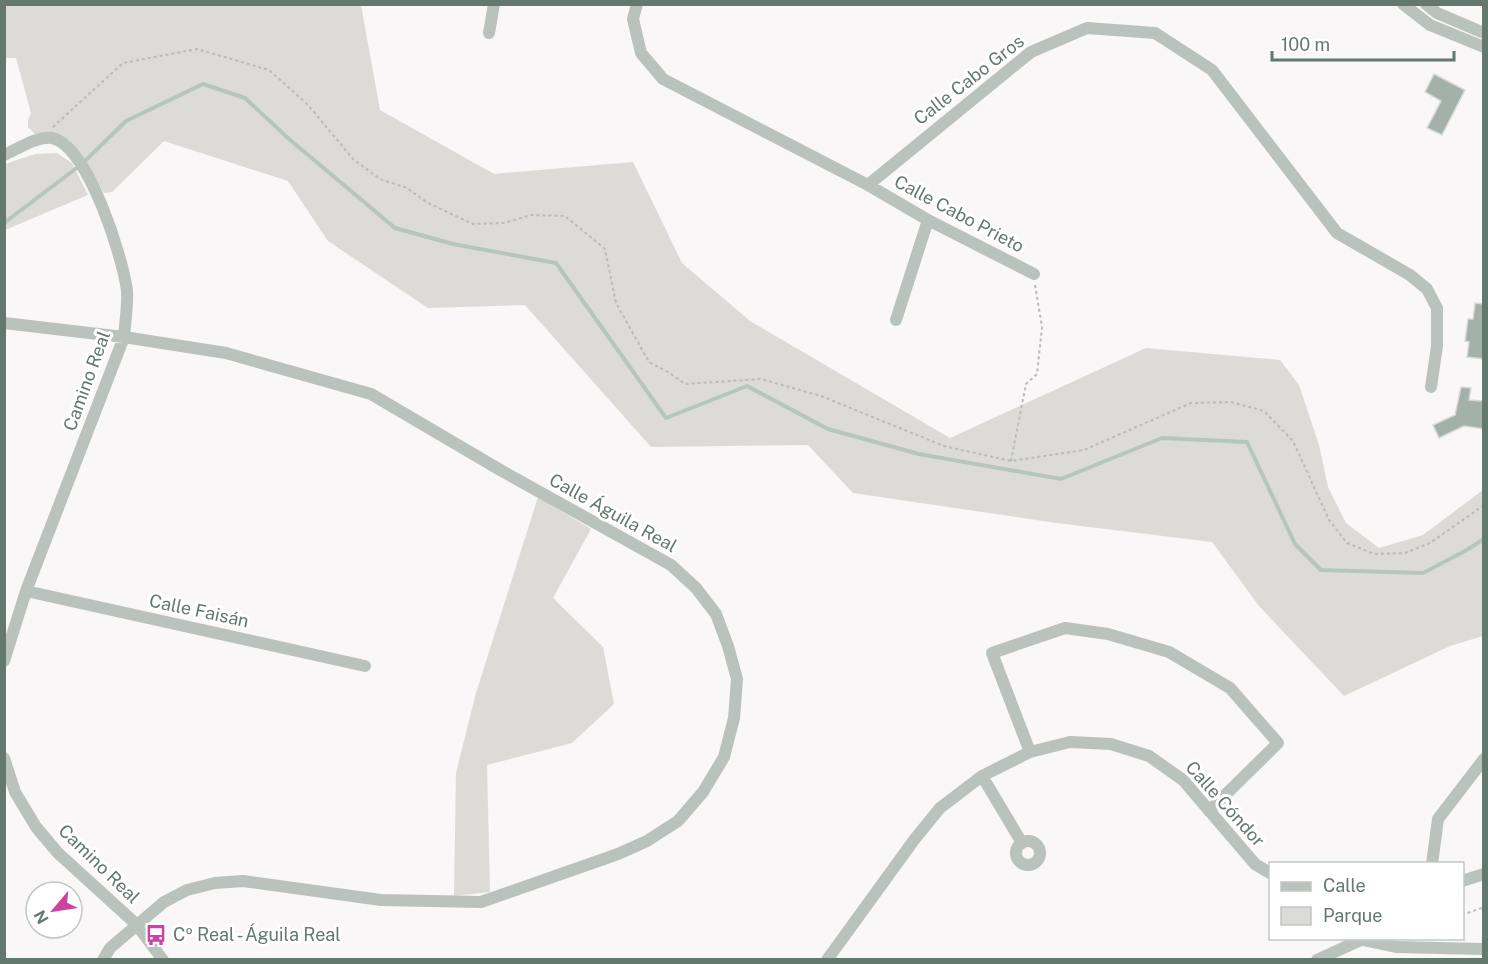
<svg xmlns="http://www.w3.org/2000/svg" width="1488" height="964" font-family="'Public Sans',sans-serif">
  <rect width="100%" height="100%" fill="#f9f7f7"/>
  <path fill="#dddbd7" d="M5,5H361L380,110L494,174L633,162L682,263L750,321L950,438L1146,348L1280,360L1299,385L1319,445L1328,487L1346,523L1379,548L1423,535L1483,490V636L1450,646L1344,696L1259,606L1212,542L1057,523L853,493L808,445L651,447L525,305L428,308L328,241L288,181L164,141L112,192L104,193C94,176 73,135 51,133C46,132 41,135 37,136L28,127V120L31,113L16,58H5Z
    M57,153L72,163L88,195L5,230V164L35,154Z
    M538,497L591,529L553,598L603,647L614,704L572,743L487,765L490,892L454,896L456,773L476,693Z"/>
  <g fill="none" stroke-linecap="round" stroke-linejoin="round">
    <path stroke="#b7c5bc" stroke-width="4" d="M84,162L126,121L203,84L245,98L289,139L395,228L453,244L556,263L666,418L747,386L828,429L919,454L1061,479L1162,438L1247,442L1295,544L1321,570L1423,573L1465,551L1484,539
      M4,223L78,167"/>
  </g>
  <path fill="#a4b1aa" stroke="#dbd9d9" stroke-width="1.5" d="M1434,74L1465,90L1442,135L1427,128L1441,101L1425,92Z
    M1475,303L1484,304V359L1467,357L1469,342L1465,341L1468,319H1473Z
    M1461,387L1471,388L1469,400L1484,401V429L1464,426L1439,438L1433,425L1455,415Z"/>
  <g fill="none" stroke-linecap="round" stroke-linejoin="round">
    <path stroke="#b5bcb9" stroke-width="2" stroke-dasharray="3 3" stroke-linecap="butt" d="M53,127L123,63L197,49L269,70L308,105L353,159L380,179L407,188L428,203L473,224L504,223L531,215L565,216L605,249L616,303L649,362L668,372L685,384L761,379L821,396L944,446L1011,461L1084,450L1191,403L1231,402L1264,411L1293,441L1329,520L1347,543L1374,554L1405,553L1430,543L1484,505
      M1011,461L1026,384L1037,374L1042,327L1035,285
      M1462,915L1484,907"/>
    <path stroke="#bac2be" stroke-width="12" d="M637,4L633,19L641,53L663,79L868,185L1031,52L1087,28L1155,33L1212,70L1337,233L1410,275L1427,289L1437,308V346L1431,387
      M1403,4L1430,25L1484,47
      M1426,4L1437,13L1484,33
      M489,33L494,4
      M4,155C18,149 36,136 52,138C88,145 123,258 127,291C128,306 125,322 124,337L26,591L4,661
      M868,185L928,220L1034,274
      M896,320L928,220
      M4,323L124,337L226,353L371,394L502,471L671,565L696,588L716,614L728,646L737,679L734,718L724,757L703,792L678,821L647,841L618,854L481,902L381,900L243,881L215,883L187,890L164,902L110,948L103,960
      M26,591L365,666
      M1030,752L992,653L1065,628L1108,634L1169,652L1230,688L1278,743L1209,811
      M4,758L15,792L36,827L58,853L136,924L163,960
      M982,776L1022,843
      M1016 853a12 12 0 1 1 24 0a12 12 0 1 1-24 0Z
      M1432,864L1438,819L1484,759
      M1462,881L1484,874
      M1363,940L1396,947L1484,949
      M827,960L914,840L940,808L982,776L1030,752L1070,742L1111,744L1149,756L1183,780L1255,864L1270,873
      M1317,960L1365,938"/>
  </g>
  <defs>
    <symbol id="bus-bare" viewBox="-9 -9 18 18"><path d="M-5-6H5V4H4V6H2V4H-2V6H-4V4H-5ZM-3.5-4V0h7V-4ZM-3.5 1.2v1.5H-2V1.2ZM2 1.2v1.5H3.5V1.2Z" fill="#cd43a0" stroke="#fff" stroke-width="2.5" paint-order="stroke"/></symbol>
  </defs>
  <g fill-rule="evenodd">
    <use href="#bus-bare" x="141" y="920" width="30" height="30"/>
  </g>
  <g text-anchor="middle" stroke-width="6" stroke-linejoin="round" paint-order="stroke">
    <g font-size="18" fill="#63786f" stroke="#fff">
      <text transform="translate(969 80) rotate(-38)" y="6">Calle Cabo Gros</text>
      <text transform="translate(959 214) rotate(28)" y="6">Calle Cabo Prieto</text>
      <text transform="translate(87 381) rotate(-70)" y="6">Camino Real</text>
      <text transform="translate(613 513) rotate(29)" y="6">Calle Águila Real</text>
      <text transform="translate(199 611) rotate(12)" y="6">Calle Faisán</text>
      <text transform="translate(1225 804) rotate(48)" y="6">Calle Cóndor</text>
      <text transform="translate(99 864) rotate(44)" y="6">Camino Real</text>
    </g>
    <g font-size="18" fill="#63786f" stroke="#fff" text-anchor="start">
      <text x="173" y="941">Cº Real - Águila Real</text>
    </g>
  </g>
  <rect width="1488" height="964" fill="none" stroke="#63786f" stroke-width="12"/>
  <rect x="1269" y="862" width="195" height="78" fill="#ffffff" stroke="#c1c9c5" stroke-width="1.5"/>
  <rect x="1281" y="882" width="30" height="9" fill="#bac2be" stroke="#c1c9c5" stroke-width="1.5"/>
  <text x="1323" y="892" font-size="18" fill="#63786f">Calle</text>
  <rect x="1281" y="907" width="30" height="18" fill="#dddbd7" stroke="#c1c9c5" stroke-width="1.5"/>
  <text x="1323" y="922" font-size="18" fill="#63786f">Parque</text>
  <g transform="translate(54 910) rotate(241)"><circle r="28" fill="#ffffff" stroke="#c1c9c5" stroke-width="1.5"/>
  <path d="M0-4.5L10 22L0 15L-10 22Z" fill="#cd43a0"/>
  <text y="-9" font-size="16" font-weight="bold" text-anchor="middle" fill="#63786f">N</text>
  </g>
  <path d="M1272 51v9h182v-9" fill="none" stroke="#63786f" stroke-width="3"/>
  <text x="1281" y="51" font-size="18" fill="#63786f" stroke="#ffffff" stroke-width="4.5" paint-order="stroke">100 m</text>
</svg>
